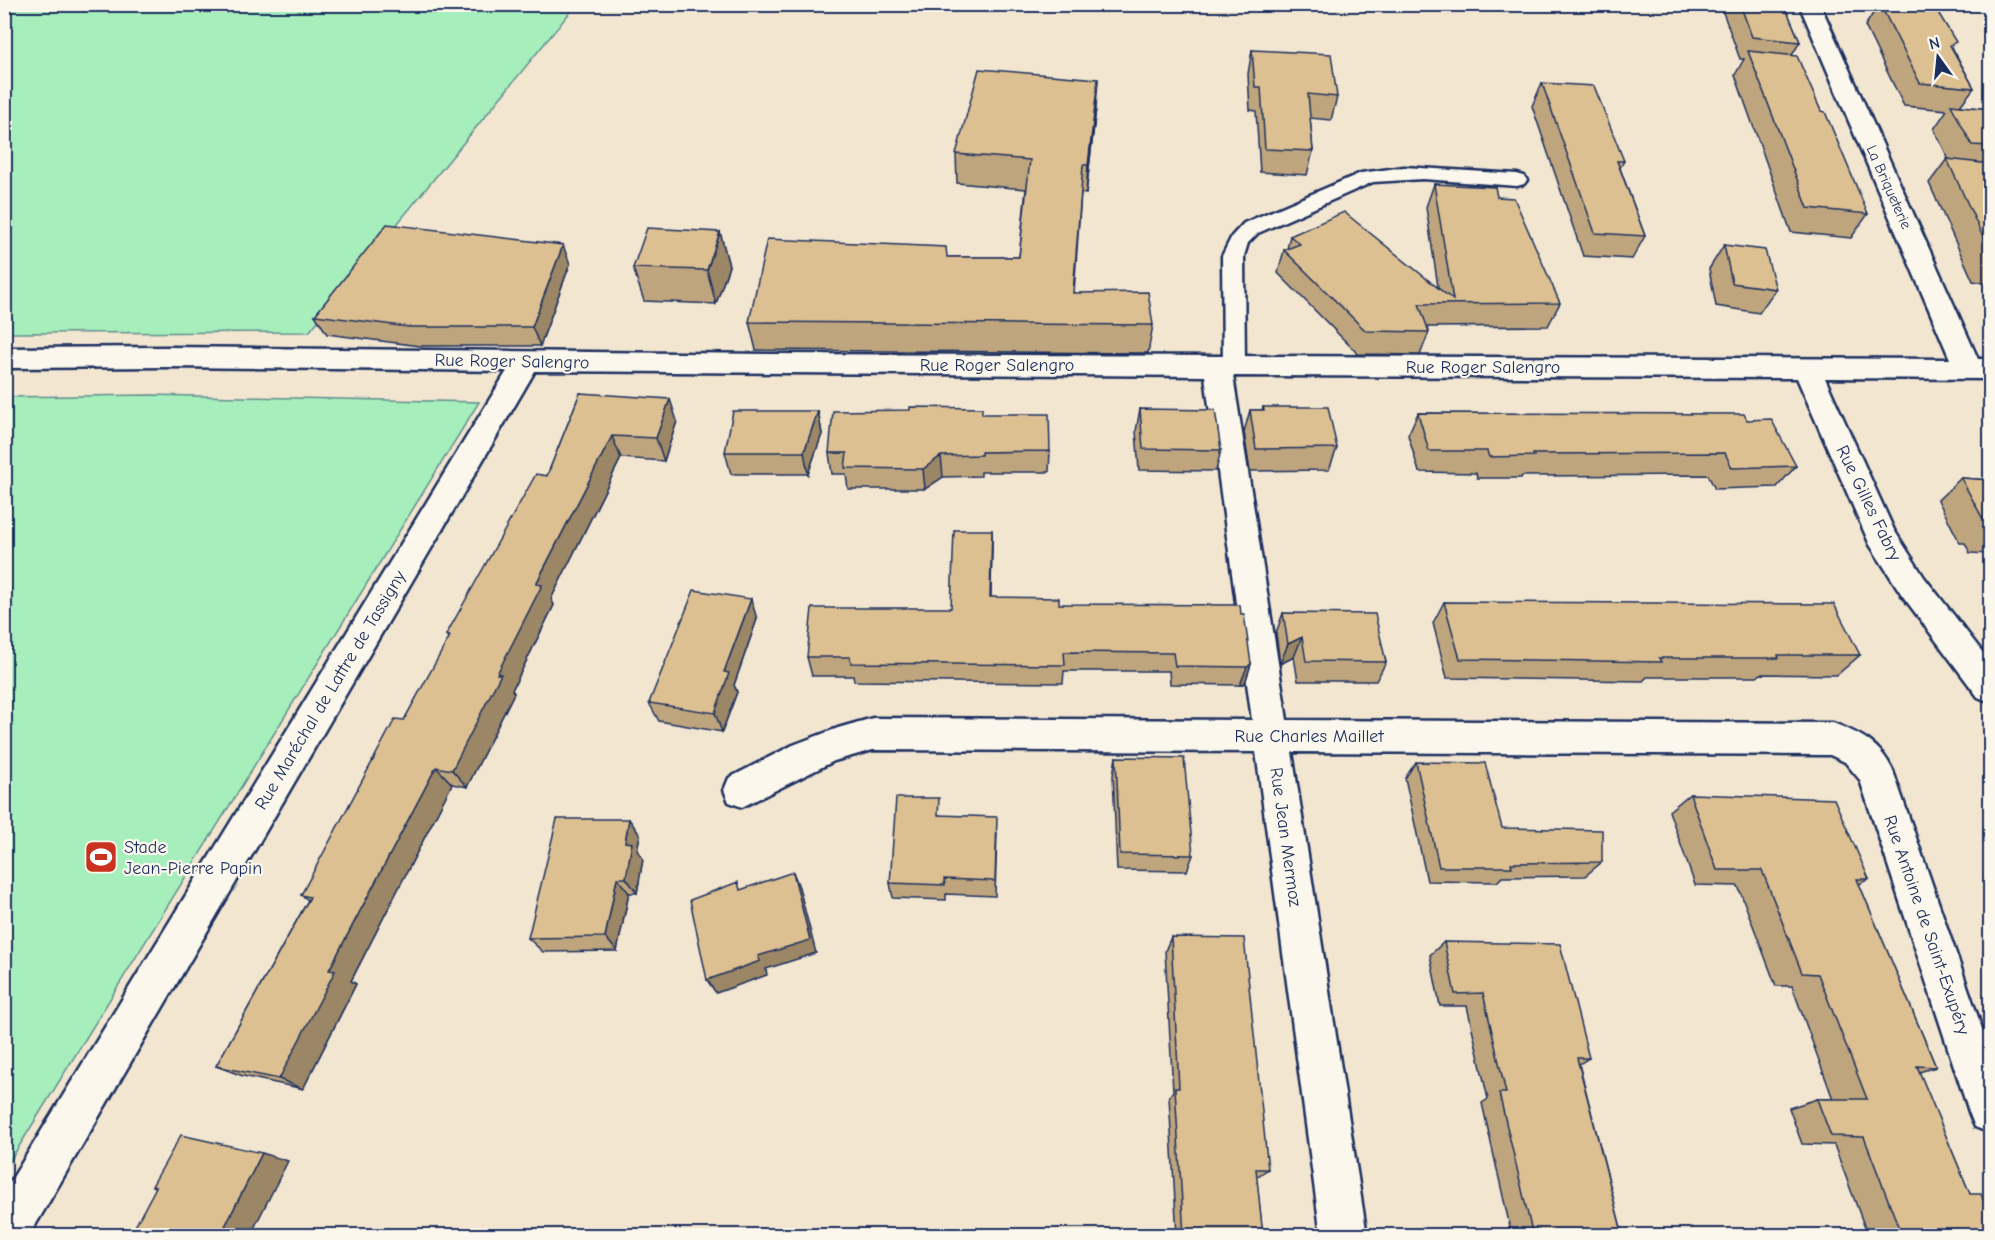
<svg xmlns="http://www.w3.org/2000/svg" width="1995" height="1240" font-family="'Comic Neue',sans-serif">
  <rect width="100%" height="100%" fill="#f2e6d1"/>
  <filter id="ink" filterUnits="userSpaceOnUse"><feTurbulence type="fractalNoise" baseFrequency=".0167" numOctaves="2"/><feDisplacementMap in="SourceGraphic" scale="12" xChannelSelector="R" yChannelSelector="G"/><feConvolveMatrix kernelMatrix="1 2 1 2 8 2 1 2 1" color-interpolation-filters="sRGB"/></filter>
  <g filter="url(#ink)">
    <path fill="#a6eebc" stroke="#608e8d" stroke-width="1.5" d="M5,5H576L309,332L5,333Z
      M151,395L479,402L5,1169V397Z"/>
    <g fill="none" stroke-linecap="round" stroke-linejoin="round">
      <defs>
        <path id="lane" d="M1404,167L1517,174L1524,176L1527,180L1524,184L1517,186L1423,179L1373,182L1258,233L1248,243L1244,256L1245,366L1242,372L1234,374L1226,372L1223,366L1222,256L1232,236L1244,223L1361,173Z"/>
        <path id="street" d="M1799,4H1820L1978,359H1990V379L1825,378L1894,530L1924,577L1990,662V702L1978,697L1902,595L1870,545L1797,378L1233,376L1287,720L1833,723C1861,734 1880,743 1893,771L1990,1052V1133L1975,1127L1969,1112L1860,780L1845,762L1830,755L1292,752L1367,1236H1321L1256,752L873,750L834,761L742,807L729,802L724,790L729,778L793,745L838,728L873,718L1252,720L1205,376L535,371L29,1236H4V1192L507,371L169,367L4,368V348L169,347L768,354L1950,359Z"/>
      </defs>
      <use href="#lane" stroke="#1b2f5e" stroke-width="5"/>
      <use href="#street" stroke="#1b2f5e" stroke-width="5"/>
      <use href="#lane" fill="#fbf7ec" fill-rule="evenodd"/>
      <use href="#street" fill="#fbf7ec" fill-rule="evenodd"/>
    </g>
    <path fill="#bea57d" stroke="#1b2f5e" stroke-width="1.5" d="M1720,4H1784L1800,42L1792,55L1821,111L1868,214L1851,238L1791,232L1735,75L1744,59H1740Z
      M1879,4H1890L1952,47L1974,88L1960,106L1990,109V296L1984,283L1973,281L1929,183L1947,159L1949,160L1934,129L1947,110L1904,106L1865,26Z
      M1252,50L1337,97L1331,120L1310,118L1313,151L1307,175L1260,172L1256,111L1250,110L1248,74Z
      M1542,83L1624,161L1620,168L1645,236L1632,259L1583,256L1532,106Z
      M1096,108L1086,194L1081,193L1074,293L1153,325L1148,353L756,350L749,322L947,257H1019L1026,189L957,183L956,154Z
      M1434,184L1497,197L1560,303L1548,326L1428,327L1429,332L1420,355L1358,354L1278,273L1284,250L1287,249L1290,236L1438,287L1426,207Z
      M720,232L729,266L716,304L644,301L633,268Z
      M1724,245L1776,289L1759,313L1716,306L1709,269Z
      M570,264L540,346H420L327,334L315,315Z
      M580,393L677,421L664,461L621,458L551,599L554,605L512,690L514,693L467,787L452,784L351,981L356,984L303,1089L243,1076L216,1066L308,900L301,895L404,720L449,639L446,635L547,476Z
      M1263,407L1337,448L1329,470L1250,471L1244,432L1250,410H1262Z
      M1140,409L1221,450L1216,471L1139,470L1136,431Z
      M818,411L822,434L808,474H731L725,452Z
      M1418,413L1747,420L1796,466L1777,487L1715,489L1708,475L1522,476L1521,478H1477L1476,473L1419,472L1408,435Z
      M1050,451L1049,472H981V476L943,477L925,489H848L846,474H832L829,453Z
      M1961,478L1990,480V554L1970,553L1965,543H1960L1938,500Z
      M992,530L991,597L1059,604L1241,614L1251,664L1245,683L1240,685L1170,684L1169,671H1064L1063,683L854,681L853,676H812L807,657L951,608Z
      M1444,602L1860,655L1837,675L1761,674L1757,677H1647L1643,681L1447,678L1433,623Z
      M1283,613L1386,662L1376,681H1298L1294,657L1280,664L1276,633Z
      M757,619L734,685L737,692L722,732L659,721L649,703Z
      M1116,757L1193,855L1187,871L1117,870L1113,775Z
      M1416,762L1502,828L1602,862L1585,876L1502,877L1497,882L1427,881L1405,778Z
      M1690,794L1869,879L1859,884L1936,1067L1919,1072L1970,1194L1990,1236H1868L1834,1145L1802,1144L1789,1108L1817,1099H1833L1792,986H1776L1738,886L1695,885L1669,811Z
      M940,815L997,833L995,896L946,894V900L893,898L890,883Z
      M640,835L637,850L643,859L637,893H629L617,951L543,952L528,938Z
      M1171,937L1268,1169L1258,1176H1256L1263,1236H1177L1169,1097L1173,1091L1165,951Z
      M1444,942L1589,1058L1579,1064L1623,1236H1512L1482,1103L1488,1099L1467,1006H1440L1430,955Z"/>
    <path fill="#9b8666" stroke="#1b2f5e" stroke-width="1.5" d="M1098,79L1096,108L1086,194L1088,165Z
      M720,232L729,266L716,304L707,270Z
      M563,245L570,264L540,346L532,327Z
      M670,399L677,421L664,461L656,438Z
      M818,411L822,434L808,474L804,452Z
      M612,436L621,458L551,599L554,605L512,690L514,693L467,787L452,770L497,674L536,584Z
      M941,456L943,477L925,489L923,469Z
      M992,530V551L990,616V597Z
      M751,599L757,619L734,685L737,692L722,732L715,713L724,672Z
      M1302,637L1294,657L1280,664L1288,644Z
      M1251,664L1245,683L1240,685L1247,667Z
      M436,767L452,784L351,981L356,984L303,1089L279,1079L329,970Z
      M629,819L640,835L637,850L643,859L637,893L626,878L625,842Z
      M793,872L799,887L816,953L766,969L767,975L716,993L707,980L758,956Z
      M617,878L629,893L617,951L605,937Z
      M262,1153L288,1161L250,1236H220Z"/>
    <path fill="#ddc091" stroke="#1b2f5e" stroke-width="1.5" d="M1740,4H1784L1800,42L1752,37Z
      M1880,4L1936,9L1956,42L1950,45L1974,88L1920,83Z
      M1252,50L1331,54L1337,97L1308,94L1313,151L1265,149L1261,87H1255Z
      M1748,51L1797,56L1821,111L1825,112L1868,214L1808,208Z
      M979,69L1098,79L1088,165H1083L1073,293L1148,292L1153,325L749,322L767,239L946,247L947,257H1019L1030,160L956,154Z
      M1542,83L1594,86L1624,161H1617L1645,236L1595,233Z
      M1951,105L1990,109V146L1972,145Z
      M1947,159L1990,164V252Z
      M1434,184L1495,187L1497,197L1514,198L1560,303L1419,304L1429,332L1366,331L1284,250L1300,244L1290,236L1344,212L1453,300Z
      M387,224L563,245L532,327H409L315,315Z
      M647,228L720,232L707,270L633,268Z
      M1724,245L1765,250L1776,289L1732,283Z
      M580,393L670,399L656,438L612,436L536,584L542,585L497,674H501L452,770L436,767L329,970L335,971L279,1079L216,1066L310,897L301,895L395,719L404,720L450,636L446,635L536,474L547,476Z
      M910,407L982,408V414H1049L1050,451L981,452V455L941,456L923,469L845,468L847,453H829L833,411L910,410Z
      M1263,407H1328L1337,448L1256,449L1250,410H1264Z
      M1140,409L1215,410L1221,450L1143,449Z
      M733,411H818L804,452H725Z
      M1418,413L1744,414L1747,420L1771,419L1796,466L1732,468L1725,453L1533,454L1534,456L1489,457L1487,451H1429Z
      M1961,478L1990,480V523V521H1984Z
      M954,530H992L990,597L1059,598V604L1240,605L1241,614H1244L1251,664L1247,667L1175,666L1173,653L1064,652L1065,665L851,663L850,657H807L812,608H951Z
      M694,590L751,599L724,672L729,673L715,713L649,703Z
      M1444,602L1834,604L1860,655H1778L1779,658H1659L1661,662L1460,659Z
      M1283,613L1375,614L1386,662L1306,661L1302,637L1288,644Z
      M1116,757L1184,758L1193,855L1120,854Z
      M1416,762L1485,763L1502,828L1602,830V862L1511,863L1512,867H1439Z
      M1690,794L1834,799L1869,879H1857L1936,1067L1917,1066L1970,1194H1981L1990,1217V1236H1902L1864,1137L1831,1136L1817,1099H1867L1818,974L1802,973L1762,870H1717Z
      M896,798H939L938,815L997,817L995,881L944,879L945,885L890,883Z
      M557,819H629L625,842L632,843L626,878H617L605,937L528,938Z
      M793,872L810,940L758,956L760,961L707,980L690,900L738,882L740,890Z
      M1171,937L1244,938L1268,1169H1256L1263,1236H1184L1175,1088H1179Z
      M1444,942L1560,944L1589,1058H1577L1623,1236H1533L1499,1093H1506L1483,993L1455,994Z
      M181,1135L262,1153L220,1236H130L156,1187L152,1186Z"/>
  </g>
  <defs>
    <symbol id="stadium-square" viewBox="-11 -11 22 22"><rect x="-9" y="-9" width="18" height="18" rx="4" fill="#c8321e" stroke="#fbf7ec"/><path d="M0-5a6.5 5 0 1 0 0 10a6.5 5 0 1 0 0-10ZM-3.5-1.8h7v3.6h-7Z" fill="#fff"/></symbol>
  </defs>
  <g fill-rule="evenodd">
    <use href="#stadium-square" x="82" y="838" width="38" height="38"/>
  </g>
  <g text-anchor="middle" stroke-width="4.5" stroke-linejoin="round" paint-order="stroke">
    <g font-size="15" fill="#1b2f5e" stroke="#fbf7ec">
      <text transform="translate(1889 187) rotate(66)" y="5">La Briqueterie</text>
    </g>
    <g font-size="18" fill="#1b2f5e" stroke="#fbf7ec">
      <text transform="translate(512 361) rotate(1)" y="6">Rue Roger Salengro</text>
      <text x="997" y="371">Rue Roger Salengro</text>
      <text x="1483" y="373">Rue Roger Salengro</text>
      <text transform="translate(1869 503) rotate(64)" y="6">Rue Gilles Fabry</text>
      <text transform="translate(330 690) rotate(-59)" y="6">Rue Maréchal de Lattre de Tassigny</text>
      <text x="1309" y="742">Rue Charles Maillet</text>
      <text transform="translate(1286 837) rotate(82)" y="6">Rue Jean Mermoz</text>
      <text transform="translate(1927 925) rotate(71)" y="6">Rue Antoine de Saint-Exupéry</text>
    </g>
    <g font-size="18" fill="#1b2f5e" stroke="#fbf7ec" text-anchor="start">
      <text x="124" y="853">Stade<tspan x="124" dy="21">Jean-Pierre Papin</tspan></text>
    </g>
  </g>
  <rect width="1995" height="1240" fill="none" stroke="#fbf7ec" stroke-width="24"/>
  <rect x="12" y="12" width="1971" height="1216" fill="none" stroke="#1b2f5e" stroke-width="2" filter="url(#ink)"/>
  <g transform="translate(1938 57) rotate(345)" stroke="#fbf7ec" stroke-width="4.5" paint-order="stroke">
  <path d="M0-4.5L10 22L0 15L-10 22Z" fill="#1b2f5e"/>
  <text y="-9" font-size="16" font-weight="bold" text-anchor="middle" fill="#1b2f5e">N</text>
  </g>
</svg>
